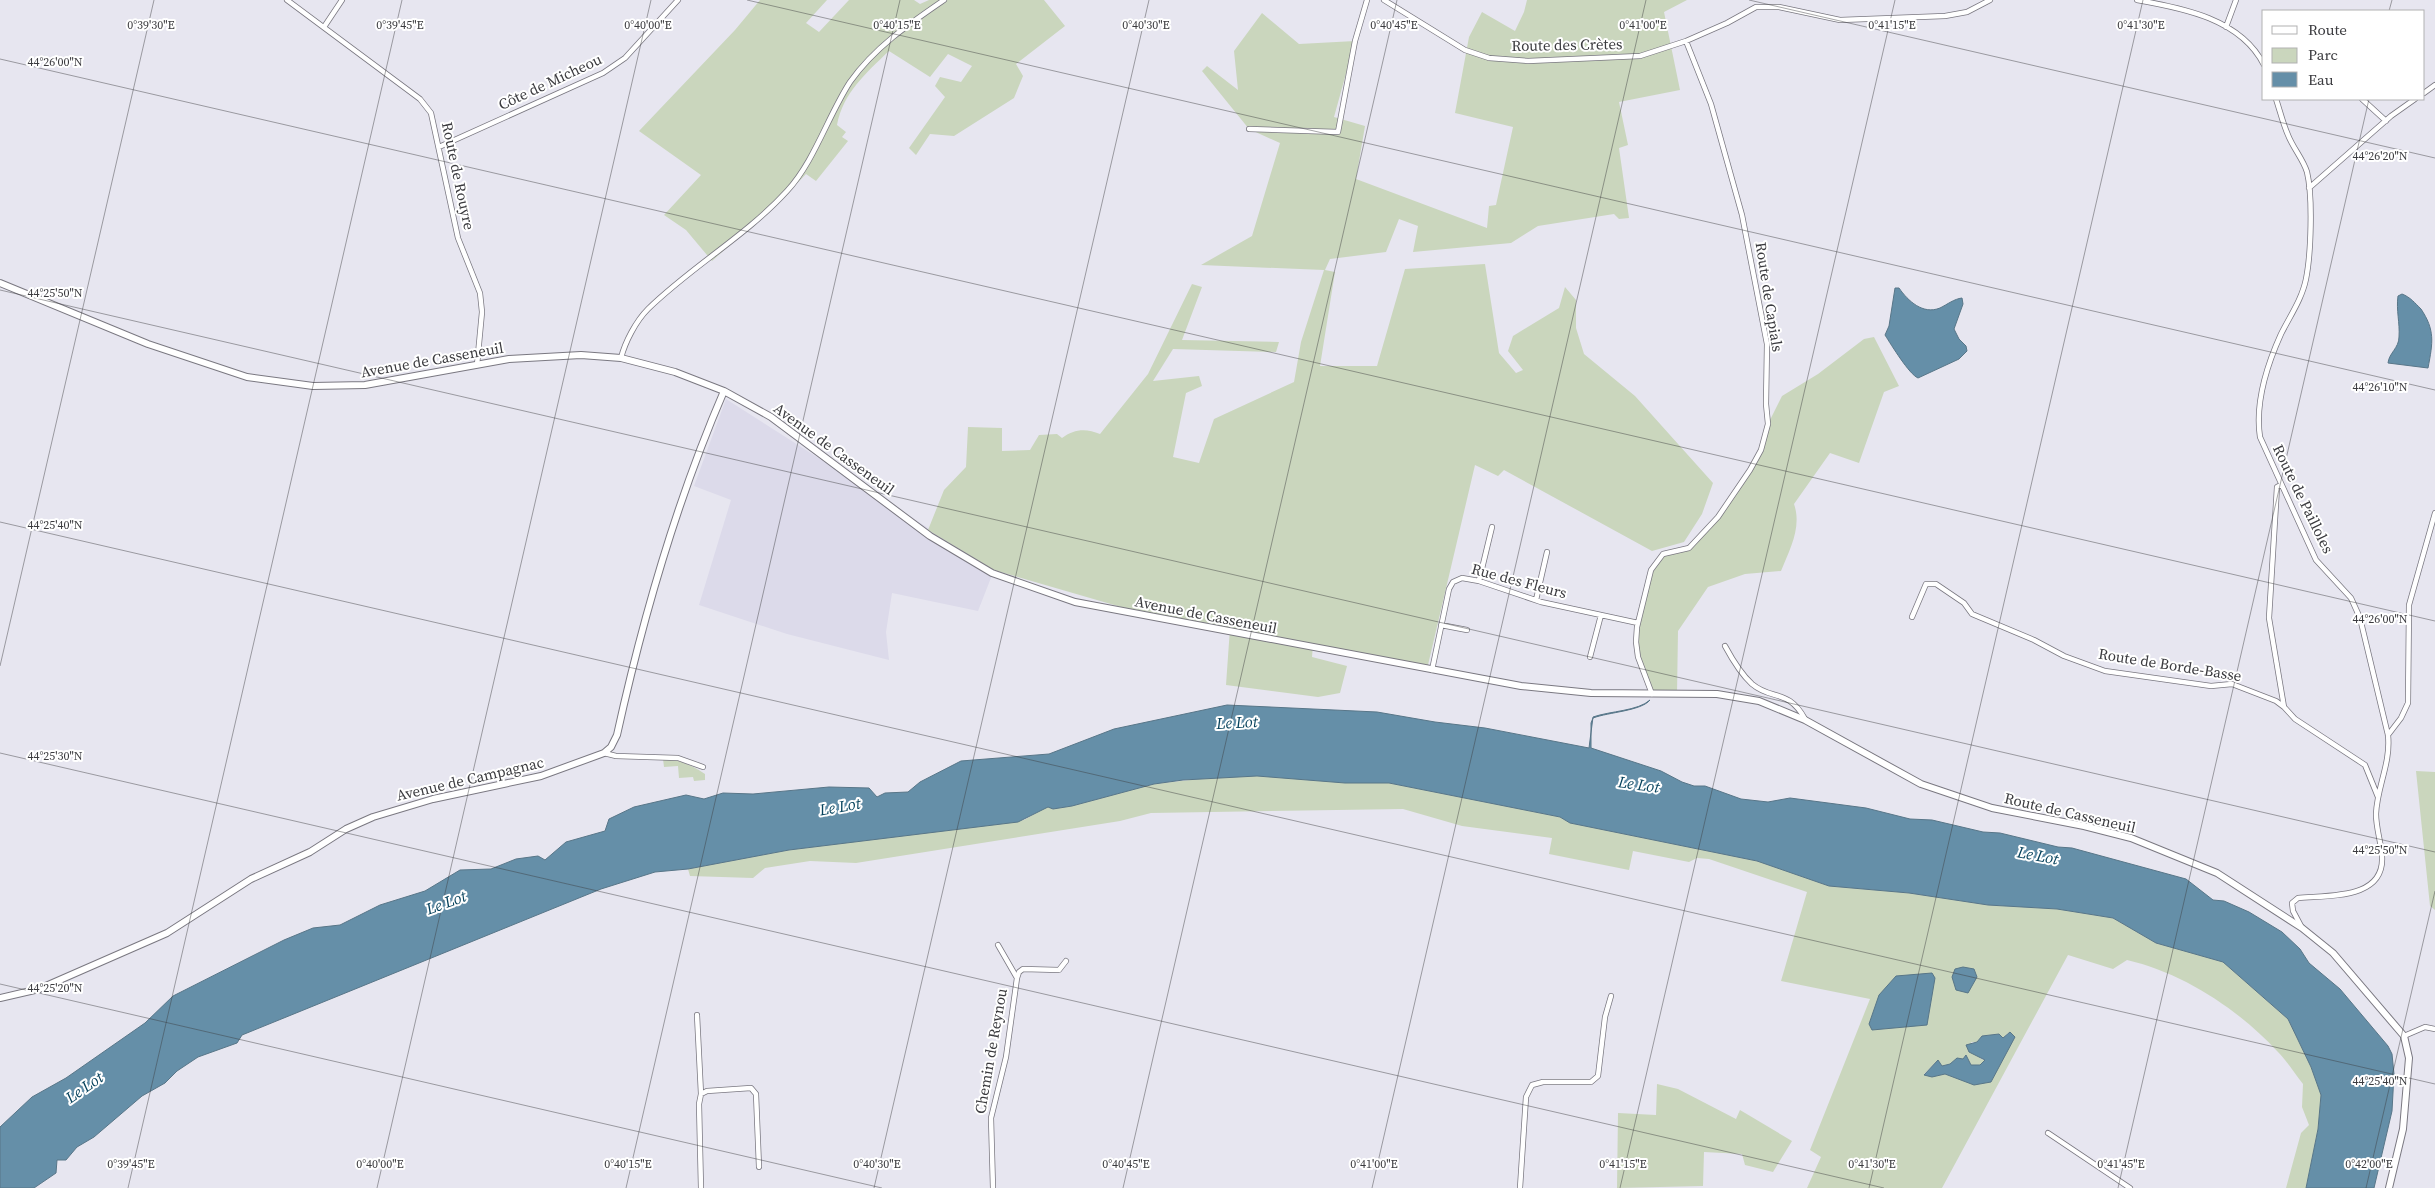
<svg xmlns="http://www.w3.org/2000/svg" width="2435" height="1188" font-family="'Source Serif 4',serif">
  <rect width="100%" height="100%" fill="#e7e6f0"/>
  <path fill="#dcdaea" d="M726,399L994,570L978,611L892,593L886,632L889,660L787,634L699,605L731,500L694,486Z"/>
  <path fill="#cad6bd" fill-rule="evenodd" d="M760,0H827L806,23L819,32L849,0H914L920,4L929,0H1044L1065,26L1016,64L1023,76L1014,98L954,136L930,134L916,155L909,148L945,97L935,86L940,77L961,82L972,66L948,54L930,77L889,51C866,73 843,93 837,125L846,132L842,137L848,141L816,181L806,174L787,194L712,261L686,230L664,215L701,175L639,131L735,30Z
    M1527,0H1687L1664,12L1680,90L1619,102L1628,145L1619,148L1629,218L1619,219L1614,214L1538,226L1511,243L1413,252L1418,226L1399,219L1386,252L1330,259L1325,270L1335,272L1320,366H1377L1405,269L1485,264L1499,353L1516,373L1523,370L1508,351L1513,336L1559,308L1565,287L1576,300V328L1584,354L1635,396L1713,483L1702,514L1684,542L1652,551L1504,470L1498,476L1475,465L1428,665L1313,645L1312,657L1347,666L1340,693L1318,697L1226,685L1230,628L1121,607L994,570L928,530L944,490L966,467L968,427L1002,428V451L1030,450L1039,435L1057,434L1062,438C1074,429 1086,428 1100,434L1148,374L1192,284L1202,287L1182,340L1279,342L1276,352L1173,349L1153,381L1199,376L1202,386L1186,393L1173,457L1199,463L1214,419L1294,382L1301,342L1324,270L1201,265L1252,236L1280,143L1249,129L1202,71L1207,66L1238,90L1234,51L1262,13L1299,44L1355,41L1334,117L1365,126L1356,179L1487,228L1489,206L1496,205L1513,127L1455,113L1469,37L1482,12L1515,31L1524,12Z
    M1874,337L1899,386L1884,392L1859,463L1830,453L1794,504C1802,527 1790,549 1781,571L1745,574L1708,587L1678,631L1677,694H1652L1638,657L1636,642L1651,570L1663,554L1689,548L1718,517L1761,450L1768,424L1782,396L1818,374L1864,339Z
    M663,759C680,759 693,766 705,774V780L694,781L693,777L679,778L678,766L664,767Z
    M2416,771L2435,772V910L2430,906Z
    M1226,776H1257L1389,783L1560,817L1570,823L1757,861L1829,886L1909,893L1988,905L2057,909L2113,918L2156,943L2223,962L2288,1019L2311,1067L2321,1095L2318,1129L2306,1188H2286L2301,1133L2309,1125L2302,1107L2303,1084C2294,1073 2287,1061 2277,1051C2238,1009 2183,973 2127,960L2113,969L2068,955L1942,1188H1807L1821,1157L1810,1150L1870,999L1781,981L1807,892L1709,859L1697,858L1689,862L1633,851L1629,870L1549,854L1552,838L1462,826L1403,809L1151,813L1120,821L856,863L810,861L765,868L753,878L690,876L688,869L789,850L1024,820L1048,806L1053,809L1072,806L1154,784ZM2008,1033L2014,1037L1991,1082L1961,1079L1945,1074L1935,1076L1924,1074L1938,1060L1942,1066L1950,1064L1956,1059H1963L1966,1055L1971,1065H1980L1985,1060L1981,1059L1971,1042H1977L1982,1036L1999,1034L2003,1038Z
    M1657,1084L1678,1089L1736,1119L1740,1110L1792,1141L1773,1172L1745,1165L1742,1154L1704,1152L1703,1186L1617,1188L1618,1113L1656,1115Z"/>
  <path fill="#658fa8" stroke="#587688" d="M1895,288H1899C1908,301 1923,315 1940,308C1948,304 1954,299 1962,298L1963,304L1954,329L1959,339L1966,346L1967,351L1959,359L1918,378C1909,374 1892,346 1885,335L1889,326Z
    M2402,294C2410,297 2415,303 2421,309C2435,330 2433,342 2428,368L2388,363C2389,353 2399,348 2399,337C2400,323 2396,310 2398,296Z
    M1650,700C1641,711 1609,712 1593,718L1591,723V748L1661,771L1682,782L1694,786H1705L1741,799L1768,802L1790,798L1866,808L1910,819L1932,820L1983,832L2000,833L2058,847L2072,848L2186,879L2213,900L2224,901L2249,912L2282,932L2300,949L2309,963L2340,989L2388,1046L2392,1054L2394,1074L2392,1111L2374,1188H2306L2318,1129L2321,1095L2311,1067L2288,1019L2223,962L2156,943L2113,918L2057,909L1988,905L1909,893L1829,886L1757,861L1570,823L1560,817L1389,783H1345L1257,776L1183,780L1154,784L1072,806L1053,809L1048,807L1018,822L789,850L688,869L655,872L601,889L242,1035L237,1043L198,1057L177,1071L165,1083L142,1096L94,1137L77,1147L66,1160H57L56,1173L34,1188H0V1127L32,1097L66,1078L145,1023L173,996L284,940L313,928L340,925L380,905L425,891L460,870L491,869L516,859L538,856L545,860L566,842L605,831L609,819L634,807L686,795L704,799L723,793L753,794L829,787L869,788L877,797L885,793L908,792L920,782L961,761L1049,754L1114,729L1227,705L1377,712L1435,722L1485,728L1589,748L1593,717C1610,711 1638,711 1650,700Z
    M1963,967L1974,969L1977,977L1968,993L1956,990L1952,977L1955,969Z
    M1932,973L1935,978L1927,1025L1872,1030L1869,1024L1879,995L1896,976Z
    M2010,1032L2015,1037L1991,1082L1974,1085L1945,1074L1932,1077L1924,1075L1938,1060L1942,1066L1950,1064L1957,1058L1963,1059L1966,1055L1971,1065H1980L1985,1060L1969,1052L1966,1045L1977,1042L1982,1036L1999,1034L2003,1038Z"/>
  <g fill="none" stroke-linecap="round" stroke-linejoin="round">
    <defs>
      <path id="street" d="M287,0L420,99L431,113L458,238L480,293L482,312L477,365
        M1384,0L1465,50L1489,58L1528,61L1640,56L1686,41L1727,23L1756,7H1779L1840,20L1945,16L1967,12L1990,0
        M2137,0C2183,8 2241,19 2264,65
        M324,27L342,0
        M2226,27L2236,0
        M2424,93L2435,85
        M2276,99C2280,111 2283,124 2288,135C2293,148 2303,159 2307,172C2313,197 2311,254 2306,279C2302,299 2290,316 2281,334C2267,365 2255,404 2260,437L2316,560L2351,598L2360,618L2388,735C2391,763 2377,787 2376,814C2376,828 2381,842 2382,856C2385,900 2328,895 2298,898L2292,903L2293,911L2301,926
        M2362,99L2386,121
        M1249,129L1338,132L1355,41L1367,0
        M439,147L603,73L625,58L678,0
        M2309,188L2391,116L2415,99
        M621,358C625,342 636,321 648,309C692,266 746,236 787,191C814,162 828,116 850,82C875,47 909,24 944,0
        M2281,485L2277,487L2269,618L2284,707L2295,719L2365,765L2378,797
        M1479,581L1492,527
        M1536,600L1547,552
        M1912,617L1926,584H1936L1964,603L1972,614L2034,640L2064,656L2105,671L2211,686L2232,684L2276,701L2284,707
        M1441,625L1467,630
        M1725,646C1732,659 1741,674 1752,684C1772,701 1788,688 1805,719
        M1590,657L1601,615
        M1432,670L1449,589L1453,582L1462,578L1479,581L1541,602L1638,623
        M1652,694L1638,657L1636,642L1637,627L1651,570L1663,554L1689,548L1718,517L1750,470L1761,450L1768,424L1766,404L1767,344L1742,215L1711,104L1686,41
        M2388,735L2401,718L2408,703L2409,605L2435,513
        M604,753L616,756L678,758L703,767
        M998,945L1017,978
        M697,1015L701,1094
        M2404,1036L2425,1027L2435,1029
        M2048,1133L2130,1188
        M701,1188L699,1104L701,1094L707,1091L751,1088L756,1094L759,1167
        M993,1188L991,1118L1006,1057L1017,978L1019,972L1023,969L1059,970L1066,961
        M1520,1188L1526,1097L1532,1085L1543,1082H1591L1598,1076L1605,1017L1611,996"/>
      <path id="secondary" d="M0,283L148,344L247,377L313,386L365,385L509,359L581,355L621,358L675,372L724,391L771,417L930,536L992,573L1075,602L1521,686L1591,693L1717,694L1759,701L1805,720L1921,784L1992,808L2084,826L2131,838L2217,873L2302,928L2333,953L2404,1036L2409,1058L2403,1129L2389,1188
        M0,998L39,989L167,933L251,879L310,852L346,829L373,817L433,799L541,776L604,753L611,747L617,735C643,617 676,502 724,391"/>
    </defs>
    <use href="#street" stroke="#7a7881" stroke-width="6"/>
    <use href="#secondary" stroke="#7a7881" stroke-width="8"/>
    <use href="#street" stroke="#fff" stroke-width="4.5"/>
    <use href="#secondary" stroke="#fff" stroke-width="6"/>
  </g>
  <path fill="none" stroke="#3b3b3f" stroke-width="1" stroke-opacity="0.45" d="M747,0L2435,390M1749,0L2435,158M2389,11L2392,0M0,59L2435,621M0,290L2435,852M0,522L2435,1084M0,666L154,0M0,753L1884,1188M0,984L882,1188M128,1188L402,0M377,1188L651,0M626,1188L900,0M874,1188L1149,0M1123,1188L1397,0M1372,1188L1646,0M1620,1188L1895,0M1869,1188L2143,0M2118,1188L2369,99M2366,1188L2435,891"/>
  <g text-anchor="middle" stroke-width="4" stroke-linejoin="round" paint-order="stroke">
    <g font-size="15" fill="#3b3b3f" stroke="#fff">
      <text transform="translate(1567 45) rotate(-1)" y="5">Route des Crètes</text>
      <text transform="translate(550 82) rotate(-25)" y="5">Côte de Micheou</text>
      <text transform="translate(458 176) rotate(78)" y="5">Route de Rouyre</text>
      <text transform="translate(1769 297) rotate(81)" y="5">Route de Capials</text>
      <text transform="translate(432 360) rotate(-10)" y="5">Avenue de Casseneuil</text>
      <text transform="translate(834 449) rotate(36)" y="5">Avenue de Casseneuil</text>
      <text transform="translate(2303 499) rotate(64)" y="5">Route de Pailloles</text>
      <text transform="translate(1519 581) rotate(15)" y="5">Rue des Fleurs</text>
      <text transform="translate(1206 615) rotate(11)" y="5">Avenue de Casseneuil</text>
      <text transform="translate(2170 665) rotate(9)" y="5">Route de Borde-Basse</text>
      <text transform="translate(470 779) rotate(-13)" y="5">Avenue de Campagnac</text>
      <text transform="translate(2070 813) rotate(13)" y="5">Route de Casseneuil</text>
      <text transform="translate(991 1051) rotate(-80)" y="5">Chemin de Reynou</text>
    </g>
    <g font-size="16" font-style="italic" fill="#06425c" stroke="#fff">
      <text transform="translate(1237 722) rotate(-3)" y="6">Le Lot</text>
      <text transform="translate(1639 784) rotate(8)" y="6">Le Lot</text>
      <text transform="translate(840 806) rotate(-10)" y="6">Le Lot</text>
      <text transform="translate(2038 855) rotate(11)" y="6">Le Lot</text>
      <text transform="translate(446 902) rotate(-20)" y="6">Le Lot</text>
      <text transform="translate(84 1087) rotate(-35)" y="6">Le Lot</text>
    </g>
  </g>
  <g font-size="12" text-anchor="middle" fill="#3b3b3f" stroke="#fff" stroke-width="4" stroke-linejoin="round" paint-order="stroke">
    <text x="400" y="29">0°39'45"E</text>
    <text x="648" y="29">0°40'00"E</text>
    <text x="897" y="29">0°40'15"E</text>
    <text x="1146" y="29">0°40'30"E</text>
    <text x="1394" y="29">0°40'45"E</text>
    <text x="1643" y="29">0°41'00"E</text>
    <text x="1892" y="29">0°41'15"E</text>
    <text x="2141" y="29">0°41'30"E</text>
    <text x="151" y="29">0°39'30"E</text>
    <text x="55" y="66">44°26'00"N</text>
    <text x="2380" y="160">44°26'20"N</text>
    <text x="55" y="297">44°25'50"N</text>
    <text x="2380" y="391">44°26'10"N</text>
    <text x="55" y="529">44°25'40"N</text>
    <text x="2380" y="623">44°26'00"N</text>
    <text x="55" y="760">44°25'30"N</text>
    <text x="2380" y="854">44°25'50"N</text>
    <text x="55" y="992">44°25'20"N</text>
    <text x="2380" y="1085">44°25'40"N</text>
    <text x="131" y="1168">0°39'45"E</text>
    <text x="380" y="1168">0°40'00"E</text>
    <text x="628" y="1168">0°40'15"E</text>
    <text x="877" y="1168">0°40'30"E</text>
    <text x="1126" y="1168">0°40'45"E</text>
    <text x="1374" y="1168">0°41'00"E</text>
    <text x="1623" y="1168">0°41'15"E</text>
    <text x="1872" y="1168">0°41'30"E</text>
    <text x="2121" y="1168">0°41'45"E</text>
    <text x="2369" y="1168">0°42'00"E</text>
  </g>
  <rect x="2262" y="10" width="162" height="90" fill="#ffffff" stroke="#b1b1b2"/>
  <rect x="2272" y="26" width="25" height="8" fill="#ffffff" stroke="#b1b1b2"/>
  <text x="2308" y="35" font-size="15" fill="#3b3b3f">Route</text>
  <rect x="2272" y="48" width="25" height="15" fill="#cad6bd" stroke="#b1b1b2"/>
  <text x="2308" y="60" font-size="15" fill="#3b3b3f">Parc</text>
  <rect x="2272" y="72" width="25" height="15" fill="#658fa8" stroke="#b1b1b2"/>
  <text x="2308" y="85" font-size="15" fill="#3b3b3f">Eau</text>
</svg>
